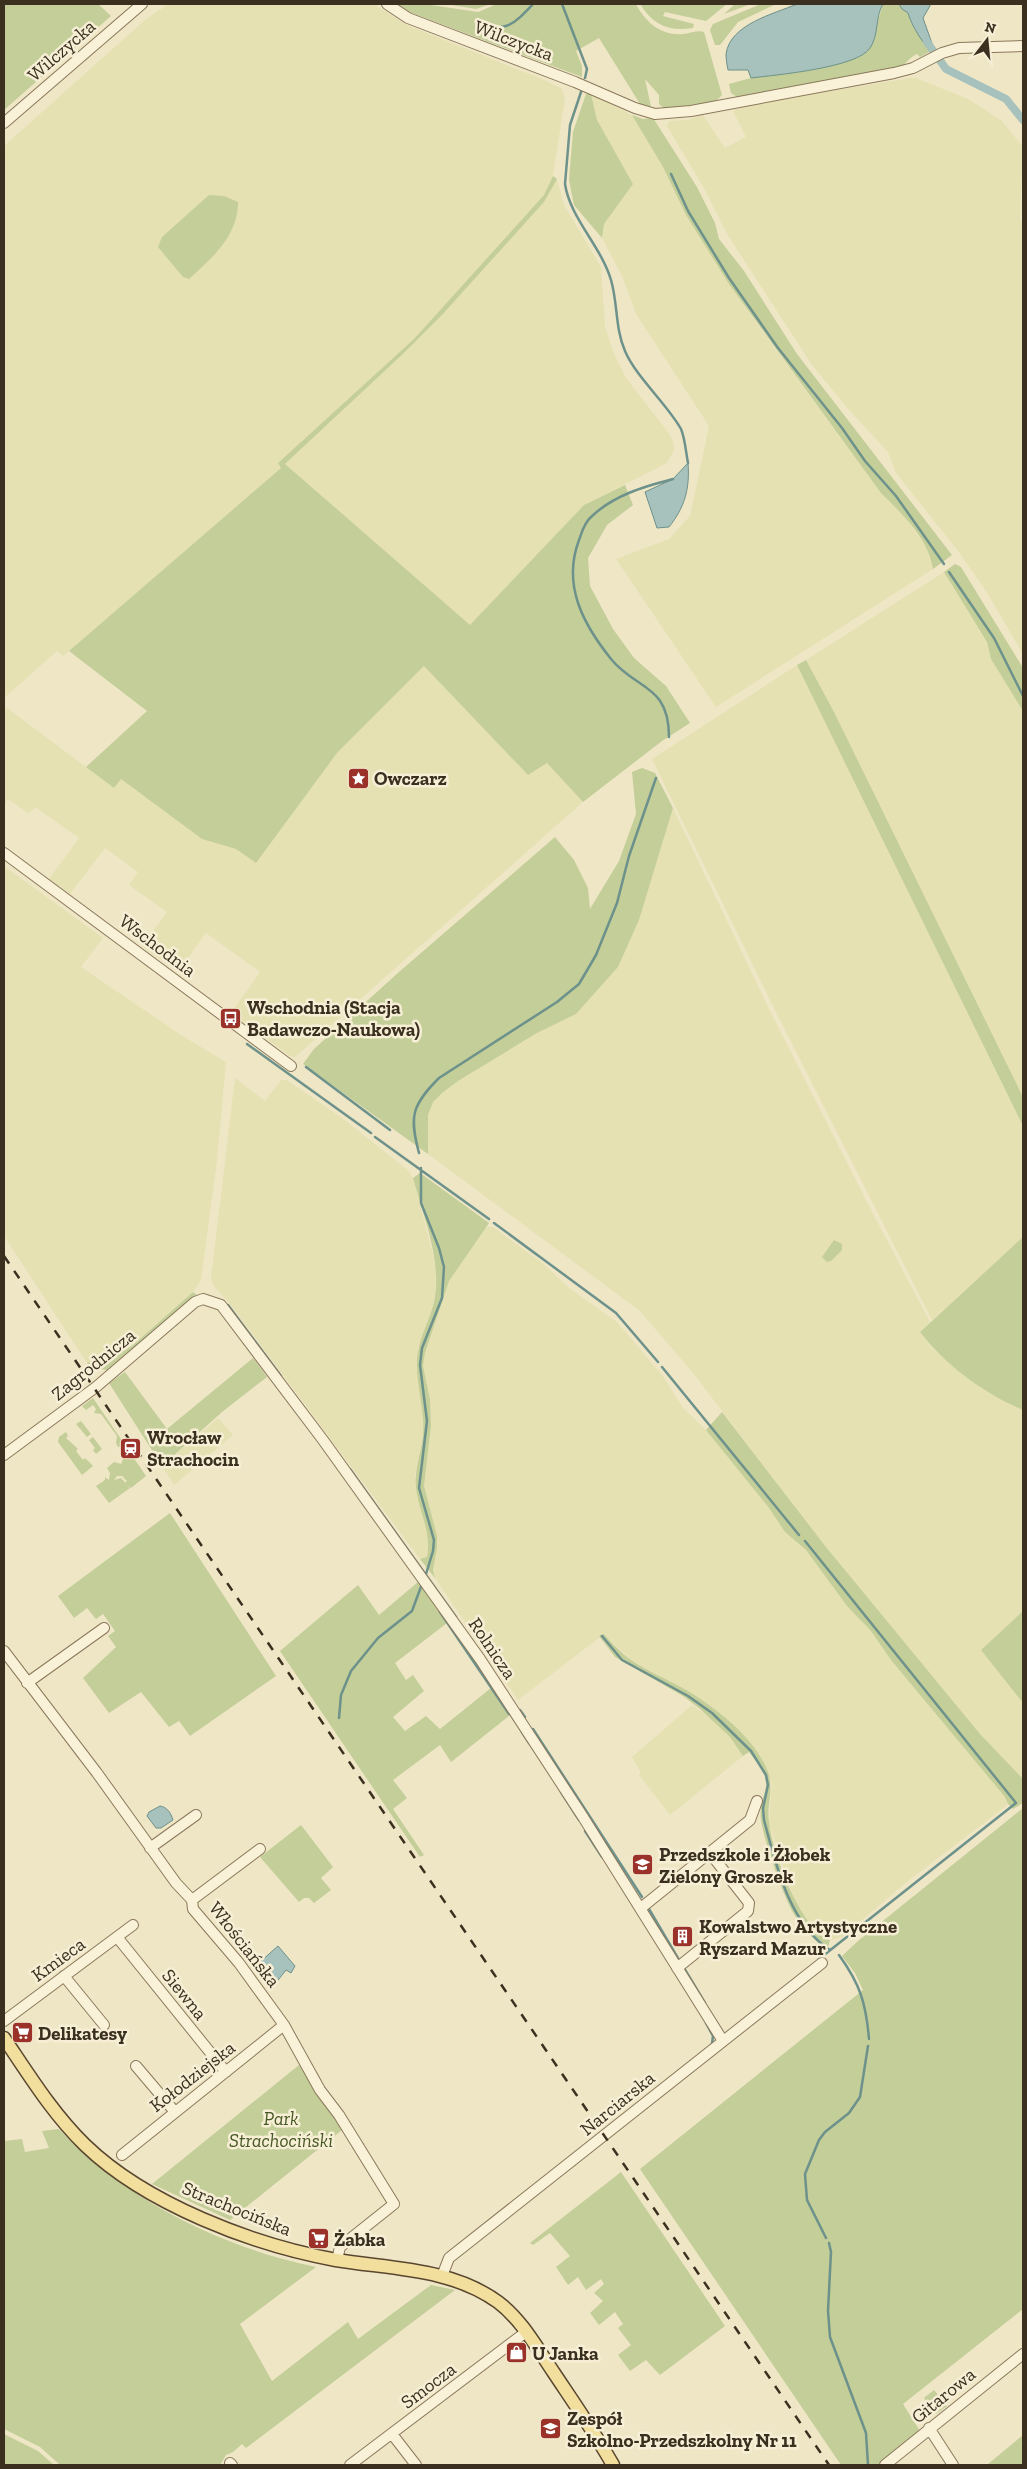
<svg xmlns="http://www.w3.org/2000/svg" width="1027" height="2469" font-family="'Zilla Slab',serif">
  <rect width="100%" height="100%" fill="#efe6c6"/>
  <path fill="#e5e1b3" d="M168,4H374L407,25L542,79L561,88L565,98L553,176L544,195L414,339L278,463L282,467L63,656L57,651L4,698V146L145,20Z
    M910,78H916L968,99L984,109L1002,121L1023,147L1020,218L1023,226V654L986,591L958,551L896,473L888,452L850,411L812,365L727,234L705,190L667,126L669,121L687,120L703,115L725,148L746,137L733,111L736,109L753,104Z
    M591,94L632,115L663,167L686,215L751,316L881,493L904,516L931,554L933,569L716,707L616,559L669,539L690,516L709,426L636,314L622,276L602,238L604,224L633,184L597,120Z
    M557,179L564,205L601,267L605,326L612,349L626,378L668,432L673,441L674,450L667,463L584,505L470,626L285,464L406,351L442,315L544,202Z
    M944,572L987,642L991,659L1023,711V1097L834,712L806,660Z
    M797,665L1023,1126V1237L932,1320L773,1006L652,759Z
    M424,666L528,775L547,763L583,802L295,1057L290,1056L231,1013L260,972L206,933L178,972L142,946L167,912L129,885L138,872L105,848L70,894L49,879L79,838L35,807L29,814L8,799L4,804V711L7,708L114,788L121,779L202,839L236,849L256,863L337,753Z
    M673,808L769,1009L870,1208L930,1322L920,1332L932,1348L973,1381L991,1394L1023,1410V1611L981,1650L1023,1703V1779L980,1734L826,1547L693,1373L640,1311L428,1154V1115L433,1101L442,1093L458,1081L537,1033L576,1014L618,967L639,920Z
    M4,866L103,938L81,967L181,1035L226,1062L217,1161L201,1280L193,1292L132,1346L87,1363L4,1236Z
    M235,1078L265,1101L281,1080H287L342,1118L408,1170L413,1178L434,1258L436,1274L435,1299L418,1349L417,1367L423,1411V1434L415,1476L429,1537L427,1557L420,1559L230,1304L213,1285L211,1278Z
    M485,1227H493L545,1265L569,1288L617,1322L662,1375L683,1408L706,1430L769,1508L785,1532L806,1550L847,1606L871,1631L891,1660L1005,1797L1008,1804L1001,1810L908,1881L842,1937L830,1940L823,1937L809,1923L795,1902L769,1823L772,1784L767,1769L754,1748L732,1725L688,1692L631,1660L604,1634L518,1700L435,1578L433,1570L437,1548L424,1486L431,1426L430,1399L423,1366L425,1353L449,1281Z
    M218,1418L233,1435L174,1485L162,1466Z
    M692,1705L713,1720L730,1737L743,1756L670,1815L643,1780L639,1775L641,1773L632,1757Z"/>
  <path fill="#c3ce99" d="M4,4H98L111,16L4,110Z
    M396,4H424L478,12L497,4H636C646,23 661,36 684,34C691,33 698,30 704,32L722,95L716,101L665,109L659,104V95L645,79L651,107L640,104L599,38L576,51L582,66V77L404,10Z
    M445,4H491L476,9Z
    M640,4H727L706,21L665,12L663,16L694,24L693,28C669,32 653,25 640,4Z
    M735,4H751L724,14Z
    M761,4H776L738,22L720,45H715L710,30L713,24Z
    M883,4H899L902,9L908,13L912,24L931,51L920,57L917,54C908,58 906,65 897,69L737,97L731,93L729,84L751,78L819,69L877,24Z
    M586,94H591L597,120L633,184L604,224L602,238L574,205L569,180L573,132Z
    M632,115L643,119L653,118L697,187L715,223L719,239L744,271L797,354L952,555L933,569C929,539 902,514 881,493L729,284L686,215L663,167Z
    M553,176L557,179L544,202L442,315L406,351L285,464L470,625L584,505L625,485L633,505L607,525L588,558L590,586L613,629L634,658L666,686L690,723L662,741L583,802L547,763L528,775L424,666L337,753L256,863L236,849L202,839L121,779L114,788L86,767L147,711L69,651L281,468L278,463L414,339L544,195Z
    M209,195L224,196L238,202C238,236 212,258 189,279L183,277L158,247L162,237Z
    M955,564L961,567L1023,668V711L991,659L987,642L944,572Z
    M806,660L834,712L1023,1097V1126L797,665Z
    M642,768L655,773L673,808L639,920L618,967L576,1014L537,1033L458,1081L442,1093L433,1102L428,1115V1154L303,1064L314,1049L399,972L555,837L574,860L588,888L590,909L619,861L636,814L632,772Z
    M420,1173L489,1223L449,1281L425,1353L423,1366L430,1399L431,1426L424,1486L437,1536V1548L433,1570L435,1578L420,1559L427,1557C433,1528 413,1503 416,1475C417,1461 422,1448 423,1434C425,1411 417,1389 417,1366C416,1341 431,1320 435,1297C441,1258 423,1215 413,1178Z
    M1023,1237V1410C985,1394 945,1365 920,1332Z
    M834,1240L842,1244V1250L831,1261L827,1262L822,1257Z
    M193,1292L197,1295L107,1370L92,1368L87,1363L132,1346Z
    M253,1358L267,1377L222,1412L162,1466L109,1383L125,1372L167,1429Z
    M93,1398L146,1476L131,1488L125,1483L127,1481L122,1476H117L114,1480L121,1478L130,1488L109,1503L96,1486L105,1480V1477L109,1480L110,1473L107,1468L114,1462L121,1464L125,1455L119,1452L124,1450V1446L118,1447L116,1443L117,1436L101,1414L94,1413L96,1409L93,1405L86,1410L82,1406Z
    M722,1412L826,1547L980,1734L1023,1779V1803L1013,1809L1008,1804L1005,1797L891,1660L871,1631L847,1606L806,1550L785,1532L769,1508L706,1430Z
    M81,1421L91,1434L87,1437L76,1424Z
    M66,1432L68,1436L66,1438L78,1449L76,1451L83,1460L85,1458L93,1466L82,1475L58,1442L59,1437Z
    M93,1437L102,1449L96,1454L93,1450L95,1448L89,1440Z
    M170,1513L276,1676L190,1736L179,1721L169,1727L141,1692L109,1713L83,1678L116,1647L108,1636L115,1631L103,1614L96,1619L87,1608L74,1618L58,1596Z
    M418,1582L447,1623L395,1663L406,1680L413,1675L424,1691L393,1717L405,1731L426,1716L440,1729L491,1688L509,1716L451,1762L440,1745L393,1780L407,1798L393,1809L424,1855L420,1857L280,1651L358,1585L379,1615Z
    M1023,1611V1703L981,1650Z
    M604,1634C612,1643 621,1653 631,1660C649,1672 669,1680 688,1691C717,1709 751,1735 766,1767C776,1788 766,1802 769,1822C772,1851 801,1931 830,1940L827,1951C815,1940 802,1928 794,1914C783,1896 764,1840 761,1820C759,1807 764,1797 766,1786C767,1773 756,1761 749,1752L743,1756L730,1737L700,1709L683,1696L615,1657L599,1636Z
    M1023,1808V2309L903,2404L920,2431L877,2465H841L640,2169L863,1990L855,1973L842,1956L858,1941Z
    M301,1825L333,1867L321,1878L331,1890L314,1903L309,1898H304L299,1902L260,1857Z
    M299,2065L342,2130L230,2220L152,2184Z
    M59,2129C126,2200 220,2247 316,2267L240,2324L272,2381L348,2322L358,2339L431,2285L455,2290L246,2448L242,2444L233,2452L226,2455L220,2465H60L40,2447L4,2429V2141L22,2139L25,2152L49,2148L42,2131Z
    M621,2172L725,2326L660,2375L646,2360L630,2371L618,2355L631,2345L618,2328L623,2324L615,2312L599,2325L590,2313L603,2301L594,2293L604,2284L601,2279L586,2290L578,2277L568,2285L556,2267L570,2256L550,2233L533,2245L530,2243Z
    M934,2390L947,2406L936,2414L924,2398Z
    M4,2434L38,2451L54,2465H4Z
    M1023,2435V2465H989L988,2464Z"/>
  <path fill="#a7c2bd" stroke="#6d918b" d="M797,4H883C875,17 879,35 870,48C857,68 775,75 751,78L748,70H728C727,65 726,59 726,54C730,24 774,14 797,4Z
    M899,4H931L923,18L934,49L931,51C921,41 912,26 908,13L902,9Z
    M688,463C690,488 685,507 669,527L657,528L645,492L673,479Z
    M160,1806C167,1807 171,1813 173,1820L161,1828H156L147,1816L149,1812Z
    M278,1946L295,1966L291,1973L286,1970L275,1984L267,1982L259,1967L260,1962Z"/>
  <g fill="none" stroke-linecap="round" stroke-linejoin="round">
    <path stroke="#6d918b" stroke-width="2.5" d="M562,4L587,69L585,78
      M479,26C508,31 513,25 533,4
      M582,89L570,125L565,184C570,218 601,246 611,280C618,304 615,328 625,351C636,377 667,404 681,429C685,438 686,453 688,463
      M671,174L688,211L729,278L778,348L842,428L865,461L896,496L944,564
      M949,572L994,638L1023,696
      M669,737C669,684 636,690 611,659C583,624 562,585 579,540C582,532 584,523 591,517C614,495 643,487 673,479
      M247,1044L371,1133
      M306,1067L390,1130
      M375,1137L489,1219
      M419,1153C409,1116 412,1105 439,1078L557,1002L579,984L596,955L617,903L629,856L656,778
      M421,1168V1203L439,1248L444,1267L442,1298L422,1348L420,1365L427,1421L419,1488L434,1540L433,1551L426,1574
      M494,1223L616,1313L658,1362
      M228,1305L281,1376
      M662,1367L799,1535
      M350,1469L456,1617
      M805,1541L1016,1803L819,1959
      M440,1612L509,1714
      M602,1636L622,1660L688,1696L712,1713L751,1751L766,1775L768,1785L763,1808L764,1820C776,1865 789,1923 830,1950
      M520,1710L525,1717
      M339,1718L341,1695L351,1671L378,1638L412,1611L422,1584
      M533,1729L642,1897
      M522,1732L529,1743
      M561,1792L579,1820
      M585,1831L602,1857
      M649,1909L679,1960
      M839,1955C860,1984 866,2003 869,2039
      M684,1968L705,2003
      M706,2023L713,2036L712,2044
      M826,2238L807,2200L805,2174L819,2140L825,2132L849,2113L860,2097L868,2046
      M829,2243L831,2252L828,2311L830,2337L866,2433L868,2465"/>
    <path stroke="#a7c2bd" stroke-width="8" d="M927,42L946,69L1006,99L1023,120"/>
    <defs>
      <path id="minor" d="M387,4L408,18L575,82L635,108L655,114L691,111L894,73L913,68L942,53L959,48L1023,46
        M4,123L142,4
        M4,853L291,1066
        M4,1455L96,1387L195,1302L203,1299L221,1305L323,1440L480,1659L583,1817L723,2041
        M4,1651L97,1773L176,1883L192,1900L193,1909L239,1963L284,2025L320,2090L339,2115L394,2204L340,2247L337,2260
        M27,1683L104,1628
        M150,1848L196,1815
        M192,1900L260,1849
        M641,1908L750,1820L757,1801
        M117,1937L226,2072
        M677,1968L748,1911L749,1903L710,1853
        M64,1976L104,2025
        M4,2021L133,1925
        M136,2066L175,2112
        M122,2155L284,2025
        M442,2276L449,2258L822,1963
        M929,2428L953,2465
        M392,2434L416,2465
        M230,2463L232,2465
        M350,2465L526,2332
        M885,2465L1023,2354"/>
      <path id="major" d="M4,2038C29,2075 53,2114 85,2145C146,2204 253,2245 336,2260C391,2269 451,2268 498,2302C522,2320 537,2348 554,2373C574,2403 595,2433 613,2465"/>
    </defs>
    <use href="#minor" stroke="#8b785b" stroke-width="12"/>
    <use href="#major" stroke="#59462f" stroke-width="15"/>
    <use href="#minor" stroke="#f9f2d9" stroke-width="10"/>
    <use href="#major" stroke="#f2df9d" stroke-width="12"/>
    <path stroke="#3b2f1f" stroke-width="2.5" stroke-dasharray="9 9" stroke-linecap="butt" d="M4,1256L829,2465"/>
  </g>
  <defs>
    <symbol id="sight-square" viewBox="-11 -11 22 22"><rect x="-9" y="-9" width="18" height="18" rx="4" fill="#9b322a" stroke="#f6efd5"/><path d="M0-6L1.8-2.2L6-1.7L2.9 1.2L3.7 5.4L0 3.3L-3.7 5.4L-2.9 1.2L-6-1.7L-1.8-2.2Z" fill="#fff"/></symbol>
    <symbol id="bus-square" viewBox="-11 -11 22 22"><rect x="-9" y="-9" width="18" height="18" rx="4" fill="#9b322a" stroke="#f6efd5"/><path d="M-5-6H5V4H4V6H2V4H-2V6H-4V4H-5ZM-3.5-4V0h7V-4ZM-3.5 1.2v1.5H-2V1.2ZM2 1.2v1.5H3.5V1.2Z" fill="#fff"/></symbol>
    <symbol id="station-square" viewBox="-11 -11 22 22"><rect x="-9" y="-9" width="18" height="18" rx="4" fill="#9b322a" stroke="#f6efd5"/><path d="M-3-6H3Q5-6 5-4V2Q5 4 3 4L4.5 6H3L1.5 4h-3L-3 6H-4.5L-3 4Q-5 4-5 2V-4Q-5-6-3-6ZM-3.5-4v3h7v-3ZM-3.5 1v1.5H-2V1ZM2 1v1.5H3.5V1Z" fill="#fff"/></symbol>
    <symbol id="school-square" viewBox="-11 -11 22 22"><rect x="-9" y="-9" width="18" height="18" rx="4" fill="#9b322a" stroke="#f6efd5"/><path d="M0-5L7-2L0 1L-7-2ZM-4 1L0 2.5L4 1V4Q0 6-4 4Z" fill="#fff"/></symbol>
    <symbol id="building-square" viewBox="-11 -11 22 22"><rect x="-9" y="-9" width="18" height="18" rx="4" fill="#9b322a" stroke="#f6efd5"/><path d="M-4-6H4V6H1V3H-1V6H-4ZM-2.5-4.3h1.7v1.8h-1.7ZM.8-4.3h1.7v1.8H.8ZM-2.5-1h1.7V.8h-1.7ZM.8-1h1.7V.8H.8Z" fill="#fff"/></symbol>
    <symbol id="supermarket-square" viewBox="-11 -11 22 22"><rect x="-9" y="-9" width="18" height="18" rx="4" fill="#9b322a" stroke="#f6efd5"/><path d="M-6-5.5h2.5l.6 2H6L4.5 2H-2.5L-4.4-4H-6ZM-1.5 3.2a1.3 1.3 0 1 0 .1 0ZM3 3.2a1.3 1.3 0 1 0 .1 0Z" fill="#fff"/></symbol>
    <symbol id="shop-square" viewBox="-11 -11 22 22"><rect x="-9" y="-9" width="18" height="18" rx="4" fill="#9b322a" stroke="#f6efd5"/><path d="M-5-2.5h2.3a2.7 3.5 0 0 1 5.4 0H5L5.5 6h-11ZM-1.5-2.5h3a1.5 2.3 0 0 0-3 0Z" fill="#fff"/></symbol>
  </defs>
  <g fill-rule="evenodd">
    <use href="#sight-square" x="346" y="766" width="25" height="25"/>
    <use href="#bus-square" x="218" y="1006" width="25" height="25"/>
    <use href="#station-square" x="118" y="1436" width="25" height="25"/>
    <use href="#school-square" x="630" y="1852" width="25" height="25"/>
    <use href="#building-square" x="670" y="1924" width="25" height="25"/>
    <use href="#supermarket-square" x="10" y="2020" width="25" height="25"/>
    <use href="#supermarket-square" x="306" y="2226" width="25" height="25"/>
    <use href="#shop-square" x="504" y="2340" width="25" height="25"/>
    <use href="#school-square" x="538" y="2416" width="25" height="25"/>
  </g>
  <g text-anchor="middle" stroke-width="5" stroke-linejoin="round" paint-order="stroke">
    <g font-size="19" fill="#3b2f1f" stroke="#f6efd5">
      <text transform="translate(514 40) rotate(21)" y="7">Wilczycka</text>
      <text transform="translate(61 50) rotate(-41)" y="7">Wilczycka</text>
      <text transform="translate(158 945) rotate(37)" y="7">Wschodnia</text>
      <text transform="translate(93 1364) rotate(-39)" y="7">Zagrodnicza</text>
      <text transform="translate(493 1648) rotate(56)" y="7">Rolnicza</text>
      <text transform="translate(245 1944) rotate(52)" y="7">Włościańska</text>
      <text transform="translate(58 1959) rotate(-36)" y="7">Kmieca</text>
      <text transform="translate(185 1994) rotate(51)" y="7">Siewna</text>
      <text transform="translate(192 2076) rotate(-38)" y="7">Kołodziejska</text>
      <text transform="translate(617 2103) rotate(-39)" y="7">Narciarska</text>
      <text transform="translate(237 2208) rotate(22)" y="7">Strachocińska</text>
      <text transform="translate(428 2385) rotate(-37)" y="7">Smocza</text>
      <text transform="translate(943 2395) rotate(-39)" y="7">Gitarowa</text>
    </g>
    <g font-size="19" font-weight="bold" fill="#3b2f1f" stroke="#f6efd5" text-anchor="start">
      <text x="374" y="785">Owczarz</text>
      <text x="247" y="1014">Wschodnia (Stacja<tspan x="247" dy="22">Badawczo-Naukowa)</tspan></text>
      <text x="147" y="1444">Wrocław<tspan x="147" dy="22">Strachocin</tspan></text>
      <text x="659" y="1861">Przedszkole i Żłobek<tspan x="659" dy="22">Zielony Groszek</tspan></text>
      <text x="699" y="1933">Kowalstwo Artystyczne<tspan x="699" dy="22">Ryszard Mazur</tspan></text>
      <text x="38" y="2040">Delikatesy</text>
      <text x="334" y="2246">Żabka</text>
      <text x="532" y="2360">U Janka</text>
      <text x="567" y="2425">Zespół<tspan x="567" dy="22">Szkolno-Przedszkolny Nr 11</tspan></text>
    </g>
    <g font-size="19" font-style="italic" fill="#475725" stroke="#f6efd5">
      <text x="281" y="2125">Park<tspan x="281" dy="22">Strachociński</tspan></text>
    </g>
  </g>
  <rect width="1027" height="2469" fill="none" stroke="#3b2f1f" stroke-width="10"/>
  <g transform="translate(987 40) rotate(16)" stroke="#f6efd5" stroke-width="4" paint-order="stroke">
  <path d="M0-4L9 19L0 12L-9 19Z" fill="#3b2f1f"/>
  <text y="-8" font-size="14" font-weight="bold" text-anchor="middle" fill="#3b2f1f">N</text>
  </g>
</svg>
